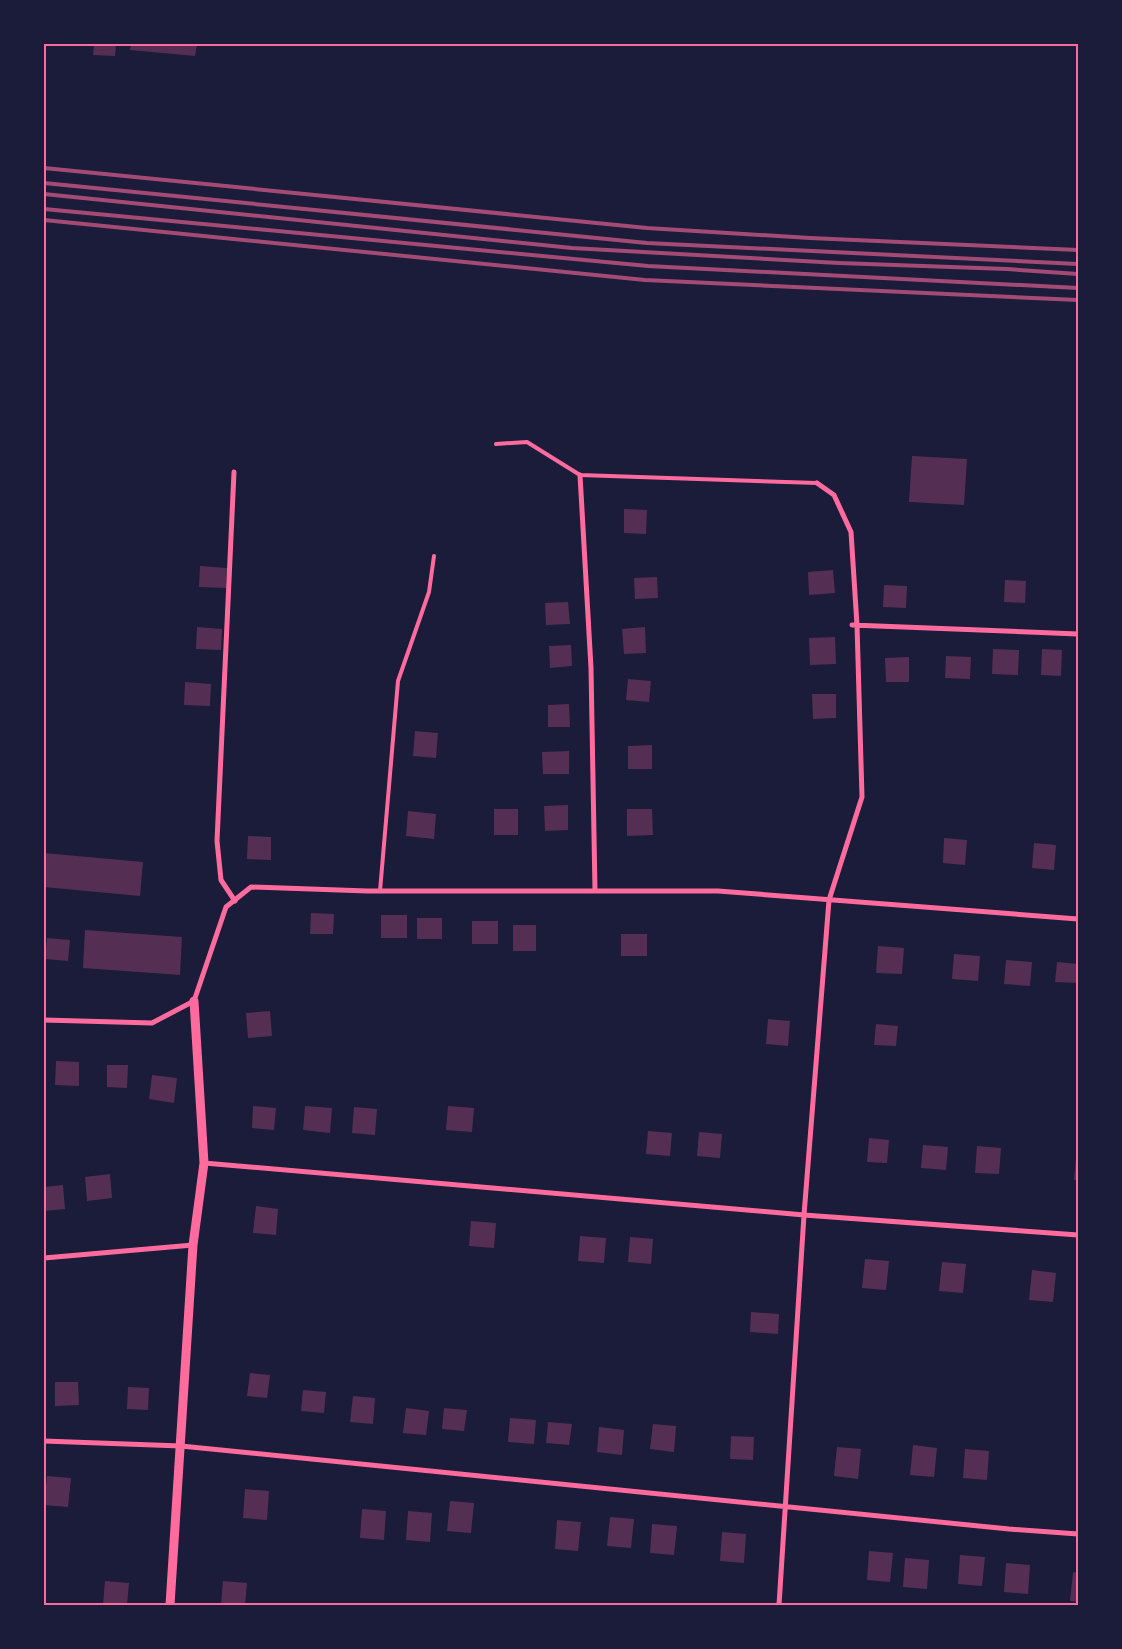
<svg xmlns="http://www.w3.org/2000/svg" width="1122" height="1649" font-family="'PT Sans Narrow',sans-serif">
  <rect width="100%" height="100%" fill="#1b1b3a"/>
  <path fill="#542f53" d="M94,44H116L115,56L93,55Z
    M131,44H197L195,56L130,50Z
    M912,456L967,459L964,505L909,502Z
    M624,509L647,510L646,534L624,533Z
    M200,566L227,568L226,588L199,587Z
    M833,570L835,593L809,595L808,572Z
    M657,577L658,598L635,599L634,578Z
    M1005,580L1026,581L1025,603L1004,602Z
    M884,585L907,586L906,608L883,607Z
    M568,602L570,624L546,625L545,603Z
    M197,627L222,629L221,650L196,649Z
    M645,627L646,653L624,654L622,629Z
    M835,637L836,664L810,665L809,638Z
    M571,645L572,666L550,668L549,646Z
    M993,649L1019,650L1018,675L992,674Z
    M1042,649L1062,650L1061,676L1041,675Z
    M946,656L971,657L970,679L945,678Z
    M909,657V682H886L885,658Z
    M628,679L651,681L649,702L626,700Z
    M185,682L211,684L210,706L184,705Z
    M812,694H836V718L813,719Z
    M569,704L570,727H548V705Z
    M415,731L438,733L436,758L413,756Z
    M652,745V769H628V746Z
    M569,751V774H543L542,752Z
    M568,805V830L545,831L544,806Z
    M494,809H518V835H494Z
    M627,809H652L653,835L627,836Z
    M408,811L436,814L434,839L406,836Z
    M248,836L271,837V860L247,859Z
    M944,838L967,840L965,865L943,863Z
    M1034,843L1056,845L1054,870L1032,868Z
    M44,853L143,862L140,896L44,887Z
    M311,913L334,914L333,934H310Z
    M381,915H407V938H381Z
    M417,918H442V939H417Z
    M472,921H498V944H472Z
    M513,925H536V951H513Z
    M85,930L182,937L180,975L83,968Z
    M621,934H647V956H621Z
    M47,938L70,940L68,961L45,959Z
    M878,946L904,948L902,974L876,973Z
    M954,954L980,956L978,981L952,979Z
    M1006,960L1032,962L1030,986L1004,984Z
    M1057,962L1078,964V983L1055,982Z
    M270,1011L272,1036L248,1038L246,1013Z
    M768,1019L790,1021L788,1046L766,1044Z
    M876,1024L898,1026L896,1046L874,1045Z
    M56,1061L79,1062V1086L55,1085Z
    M107,1065H128L127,1088L107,1087Z
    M152,1075L177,1078L174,1103L149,1099Z
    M253,1106L276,1108L274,1130L252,1128Z
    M305,1106L332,1108L330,1133L303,1130Z
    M448,1106L474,1108L472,1132L446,1130Z
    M354,1107L377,1109L375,1135L352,1133Z
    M648,1131L672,1133L670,1156L646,1154Z
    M699,1132L722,1134L720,1158L697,1156Z
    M869,1138L889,1140L887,1163L867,1162Z
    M923,1145L948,1147L946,1170L921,1168Z
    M977,1146L1001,1148L999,1174L975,1173Z
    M1076,1158H1078V1180H1074Z
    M110,1174L112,1198L87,1201L85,1177Z
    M63,1185L65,1209L44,1211V1187Z
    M256,1206L278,1209L276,1235L253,1233Z
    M471,1221L496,1223L494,1248L469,1246Z
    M580,1236L606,1238L604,1263L578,1261Z
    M630,1237L653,1239L651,1264L628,1262Z
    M865,1259L889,1261L886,1290L862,1288Z
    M942,1262L966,1264L963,1293L939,1291Z
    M1032,1270L1056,1273L1053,1302L1029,1300Z
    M751,1312L779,1314L778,1334L750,1332Z
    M250,1373L270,1375L267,1398L247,1396Z
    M55,1382H78L79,1405L55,1406Z
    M128,1387L149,1388L148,1410L127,1409Z
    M303,1390L326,1392L324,1413L301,1411Z
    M353,1396L375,1398L373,1424L350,1422Z
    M406,1408L429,1411L426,1435L403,1433Z
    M444,1408L467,1410L464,1431L442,1429Z
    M510,1418L536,1420L534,1444L508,1442Z
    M548,1422L572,1424L569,1445L546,1443Z
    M653,1424L676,1426L674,1452L650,1449Z
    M599,1427L624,1430L622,1455L597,1452Z
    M731,1436L754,1437L753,1460L730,1459Z
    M913,1445L937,1448L934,1477L910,1475Z
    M837,1447L861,1449L858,1479L834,1476Z
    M965,1449L989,1451L987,1480L963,1478Z
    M47,1476L71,1478L68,1507L44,1505Z
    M245,1489L269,1491L267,1520L243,1518Z
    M450,1501L474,1503L471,1533L447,1531Z
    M362,1509L386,1511L384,1540L360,1538Z
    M408,1511L432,1513L430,1542L406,1540Z
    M610,1517L634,1519L631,1548L607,1546Z
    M557,1520L581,1522L578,1551L555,1549Z
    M652,1524L677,1526L674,1555L650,1553Z
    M722,1532L746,1534L744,1563L720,1561Z
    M869,1551L893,1553L890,1582L867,1580Z
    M960,1555L985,1557L982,1586L958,1584Z
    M905,1558L929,1560L927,1589L903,1587Z
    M1006,1563L1030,1565L1028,1594L1004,1592Z
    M1073,1572L1078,1573V1602L1070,1601Z
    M105,1581L129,1583L127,1605H103Z
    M223,1581L247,1583L245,1605H221Z"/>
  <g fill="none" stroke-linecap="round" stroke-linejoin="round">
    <path stroke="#ff6b9d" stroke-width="4" d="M496,444L527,442L580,475L817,483
      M380,891L398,681L429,592L434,556"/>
    <path stroke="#ff6b9d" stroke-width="5" d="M234,472L217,841L221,880L235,901
      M580,475L591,668L595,891
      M852,625L1078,634
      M44,1020L152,1023L194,1001L226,907L251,887L367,891H718L1078,919
      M204,1163L804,1215L1078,1235
      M44,1258L193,1245
      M44,1441L181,1446L1009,1529L1078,1534
      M779,1605L804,1215L829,900L862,797L857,625L851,532L834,495L817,483"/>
    <path stroke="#ff6b9d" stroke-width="9" d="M170,1605L193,1245L204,1163L194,1001"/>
    <path stroke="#a44b75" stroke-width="4" d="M44,168L647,228L810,238L1078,250
      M44,183L647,243L1078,264
      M44,194L572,248L839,263L1007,269L1078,274
      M44,209L648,266L1078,288
      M44,220L645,280L1078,300"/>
  </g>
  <rect width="1122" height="1649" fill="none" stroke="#1b1b3a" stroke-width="90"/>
  <rect x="45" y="45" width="1032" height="1559" fill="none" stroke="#ff6b9d" stroke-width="2"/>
</svg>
